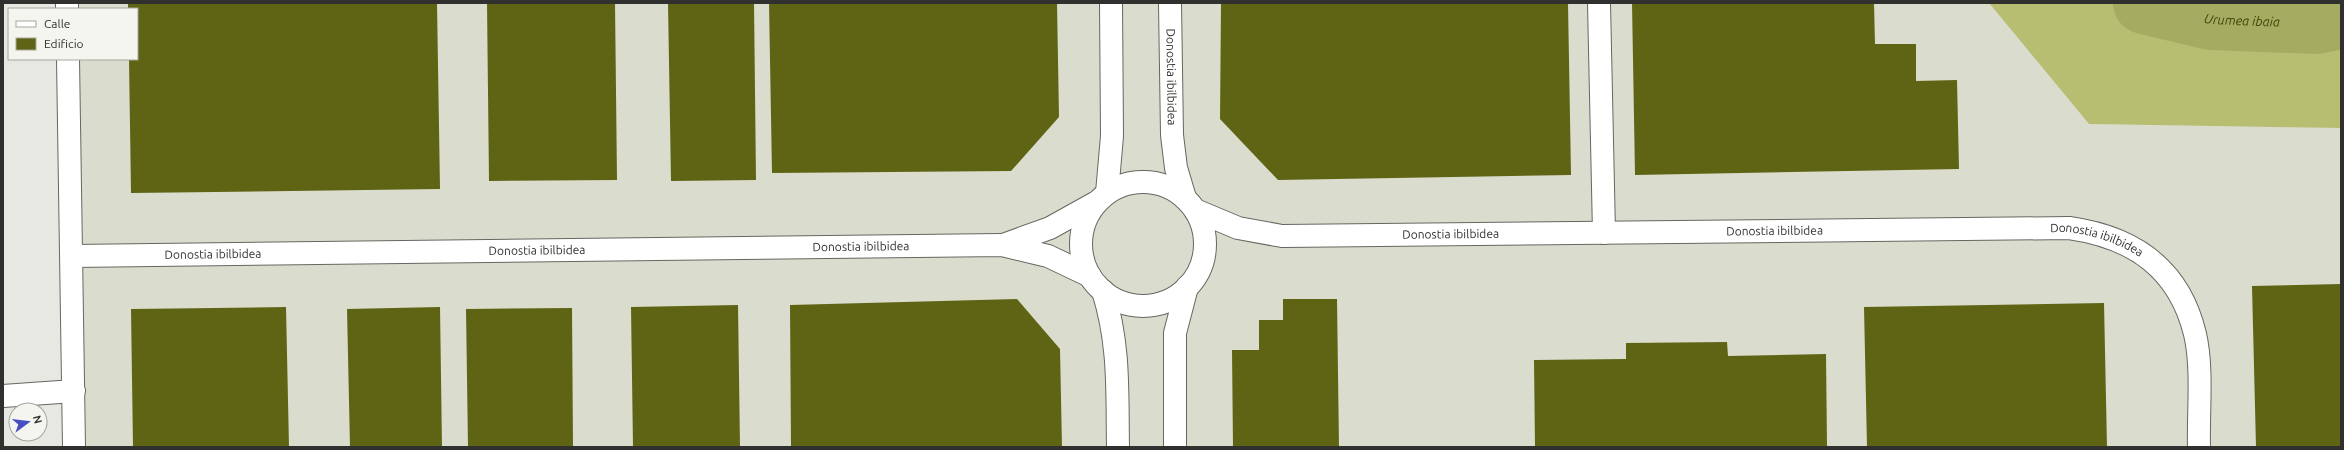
<svg xmlns="http://www.w3.org/2000/svg" width="2344" height="450" font-family="Ubuntu,sans-serif">
  <rect width="100%" height="100%" fill="#e7e8e1"/>
  <path fill="#dadcce" d="M64,3H1989L2089,124L2341,128V447H74L66,59H137V9H64Z"/>
  <path fill="#b7be72" d="M1989,3H2341V128L2089,124Z"/>
  <g fill="none" stroke-linecap="round" stroke-linejoin="round">
    <path stroke="#a5ac61" stroke-width="62" id="s1" d="M2144,3L2211,19L2317,23L2341,18"/>
  </g>
  <path fill="#5f6414" d="M128,3H437L440,189L131,193L129,59H137V9H128Z
    M487,3H615L617,180L489,181Z
    M668,3H754L756,180L671,181Z
    M769,3H1057L1059,117L1011,171L772,173Z
    M1221,3H1568L1571,175L1278,180L1220,119Z
    M1632,3H1874L1875,44H1916V81L1957,80L1959,169L1635,175Z
    M2341,284V447H2256L2252,286Z
    M1017,299L1060,349L1062,447H791L790,305Z
    M1283,299H1337L1339,447H1233L1232,350H1259V320H1283Z
    M2104,303L2107,447H1867L1864,307Z
    M738,305L740,447H633L631,307Z
    M286,307L289,447H133L131,309Z
    M440,307L442,447H350L347,309Z
    M572,308L573,447H468L466,309Z
    M1727,342L1728,356L1826,354L1827,447H1535L1534,360L1626,359V343Z"/>
  <g fill="none" stroke-linecap="round" stroke-linejoin="round">
    <defs>
      <g id="minor">
        <path d="M67,3V9"/>
        <path id="s2" d="M1170,3L1172,135L1176,168L1185,198"/>
        <path d="M1599,3L1604,233"/>
        <path d="M68,59L74,447"/>
        <circle cx="1143" cy="244" r="62"/>
        <path d="M1107,193L1112,136L1111,3"/>
        <path id="s3" d="M1195,210L1238,228L1282,236L2069,228C2133,237 2179,268 2195,334C2203,368 2198,412 2199,447"/>
        <path d="M1003,245L1050,228L1095,203"/>
        <path id="s4" d="M72,256L1002,245L1048,256L1090,276"/>
        <path d="M1103,291C1120,345 1117,392 1118,447"/>
        <path d="M3,396L74,391"/>
        <path d="M1175,447V333L1187,287"/>
      </g>
    </defs>
    <use href="#minor" stroke="#676761" stroke-width="24"/>
    <use href="#minor" stroke="#fff" stroke-width="22"/>
  </g>
  <g text-anchor="middle" stroke-width="4" stroke-linejoin="round" paint-order="stroke">
    <g font-size="12" fill="#30302e" stroke="#f4f5ee">
      <text dy="4" stroke="none"><textPath href="#s2" startOffset="74">Donostia ibilbidea</textPath></text>
      <text dy="4" stroke="none"><textPath href="#s3" startOffset="584">Donostia ibilbidea</textPath></text>
      <text dy="4" stroke="none"><textPath href="#s3" startOffset="260">Donostia ibilbidea</textPath></text>
      <text dy="4" stroke="none"><textPath href="#s3" startOffset="908">Donostia ibilbidea</textPath></text>
      <text dy="4" stroke="none"><textPath href="#s4" startOffset="789">Donostia ibilbidea</textPath></text>
      <text dy="4" stroke="none"><textPath href="#s4" startOffset="465">Donostia ibilbidea</textPath></text>
      <text dy="4" stroke="none"><textPath href="#s4" startOffset="141">Donostia ibilbidea</textPath></text>
    </g>
    <g font-size="13" font-style="italic" fill="#42460b" stroke="#f4f5ee">
      <text dy="5" stroke="none"><textPath href="#s1" startOffset="100">Urumea ibaia</textPath></text>
    </g>
  </g>
  <rect width="2344" height="450" fill="none" stroke="#30302e" stroke-width="8"/>
  <rect x="8" y="8" width="130" height="52" fill="#f4f5ee" stroke="#a6a6a1"/>
  <rect x="16" y="21" width="20" height="6" fill="#ffffff" stroke="#a6a6a1"/>
  <text x="44" y="28" font-size="12" fill="#30302e">Calle</text>
  <rect x="16" y="38" width="20" height="12" fill="#5f6414" stroke="#a6a6a1"/>
  <text x="44" y="48" font-size="12" fill="#30302e">Edificio</text>
  <g transform="translate(28 422) rotate(75)"><circle r="19" fill="#f4f5ee" stroke="#a6a6a1"/>
  <path d="M0-3L7 15L0 10L-7 15Z" fill="#484ec3"/>
  <text y="-6" font-size="11" font-weight="bold" text-anchor="middle" fill="#30302e">N</text>
  </g>
</svg>
